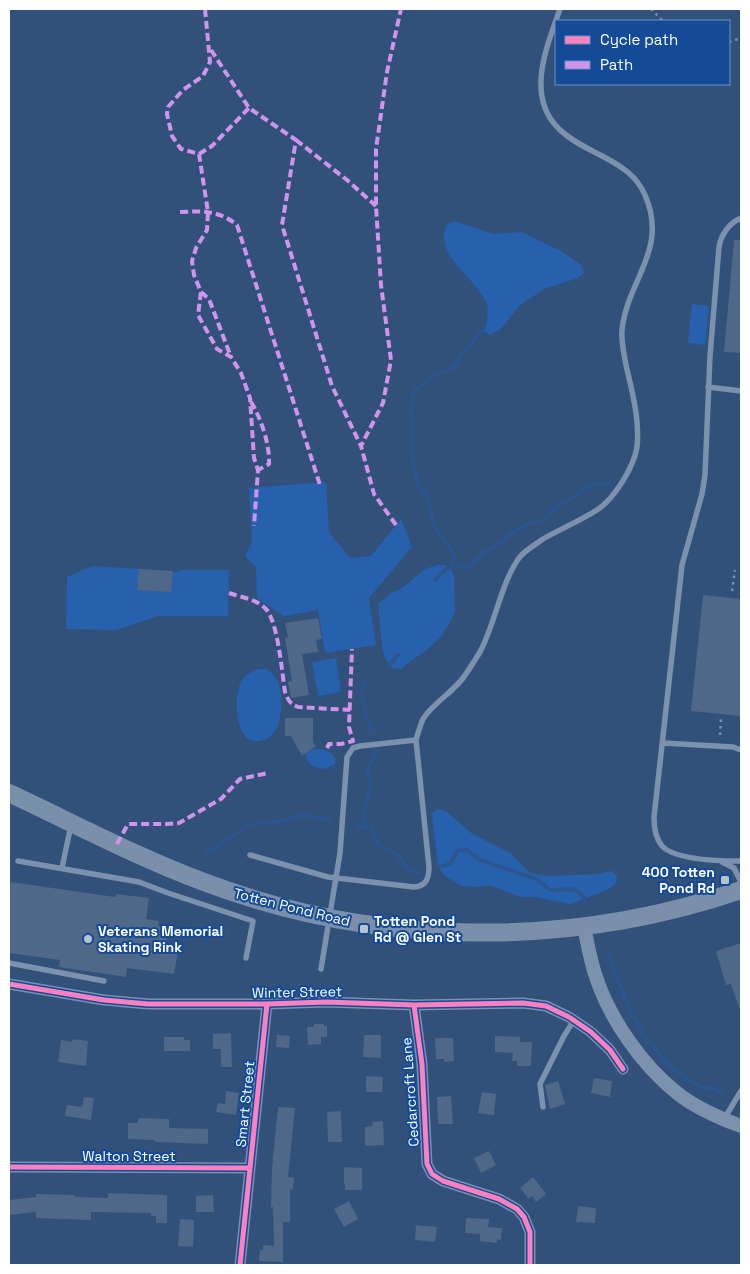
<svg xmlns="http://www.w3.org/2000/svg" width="750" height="1274" font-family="'Space Grotesk',sans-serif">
  <rect width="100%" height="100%" fill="#31507a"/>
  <path fill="#2761ae" d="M454,221L493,234L522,232L561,251L581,265L584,273L578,278L544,289L520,305L501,329L490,335L484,331C487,322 489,313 487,304C486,300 483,297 481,294C467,272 436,254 446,225Z
    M692,304L709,306L705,345L688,343Z
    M326,482L329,532L350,558L371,556L401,519L412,547L369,598L376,645L325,653L318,610L284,616L257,598L256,567L245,556L252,541L249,488Z
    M437,565H445L451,568L454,577L455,611L450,622L441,637L423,653L413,659L401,669L392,668C381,657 382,643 380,627C380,619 378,612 379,603L391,593L402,588L425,569Z
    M92,566L173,571V573L182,570H229L228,616H158L116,630L66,629L67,577Z
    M336,658L341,692L318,696L312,662Z
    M258,669H267C280,678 282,691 281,706C281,721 276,740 259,741C254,742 248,740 245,736C235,723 234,694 242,680C245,675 252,672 258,669Z
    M313,749C323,749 330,750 335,758V764L325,769C316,768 306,765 306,754Z
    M438,809L446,811L471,833L510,853L530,873L548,876L598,874L612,871L617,876L616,883L609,889L571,904L536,897H520L489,885L476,887L462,886L445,876L438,867L432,814Z"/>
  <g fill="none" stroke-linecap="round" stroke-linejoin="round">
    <path stroke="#2d558d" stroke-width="4" d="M453,565L463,567L469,566L485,552L502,542L509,535L528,524L544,520L557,505L574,498L589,485L610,483
      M435,580L443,572L453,565L454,554L436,529L431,514L428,498L419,487L413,464L411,405L414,391L437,374L454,367L463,353L482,331
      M389,665L398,655
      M366,683L362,688L361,694L365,706L366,718L374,732
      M365,826L364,809L371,787L367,769L374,758L375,751
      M358,827H371L379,846L394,852L410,870L418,872
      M207,852L216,847L249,825L286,820L303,815L330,820
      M438,867C451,865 452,863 457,851L467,850L478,859L536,879L550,890L574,889L583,896L586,902
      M609,956L631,1013L644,1035L661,1056L674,1070L699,1086L704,1088H712L722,1093"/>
  </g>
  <path fill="#4f6789" d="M734,240H741V353L724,352Z
    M139,569L173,571L171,592L137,590Z
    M703,595L741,599V716L691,711Z
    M318,618L322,639L316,640L318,652L302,654L309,695L291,698L288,682L292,681L285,638L288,637L285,623Z
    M285,718H313V742L316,746L302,756L291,736H285Z
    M11,882L115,897L116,894L149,898L146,919L159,921L158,926L168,928L165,951L178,952L174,974L127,968L126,977L59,967L60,960L9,953V896Z
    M741,943V1008H739L731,984L726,985L716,951Z
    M314,1024H324V1026H327V1037H321V1044L308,1045L307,1027H314Z
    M231,1033L232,1067H221V1049H213V1034Z
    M277,1035L290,1036L289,1048L276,1047Z
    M364,1035H381V1058L363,1057Z
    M495,1036L520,1037V1042H532L531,1066H517V1061H512L513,1053L495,1052Z
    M164,1037H184V1040H190V1051H164Z
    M435,1038H453L454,1061L444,1062V1059H436Z
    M73,1039L88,1041L86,1066L58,1062L61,1040L72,1042Z
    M366,1076L383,1077L382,1092H366Z
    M594,1078L612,1081L610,1097L591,1093Z
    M558,1081L565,1104L550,1109L545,1085Z
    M226,1091L239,1093L236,1115L216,1112L218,1103L225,1104Z
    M482,1092L496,1094L494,1115L478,1113Z
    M451,1096L453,1124H438L437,1097Z
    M84,1097L94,1098L91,1120L65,1116L67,1105L82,1107Z
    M278,1107L295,1108L288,1177L294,1178L293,1190L290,1189V1222H283V1262L259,1261L260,1250H263V1245L274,1246L273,1207H271L272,1168Z
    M341,1111L342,1142H328L327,1112Z
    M138,1118L169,1119V1128L208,1129V1144L155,1142V1140L128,1139V1123H138Z
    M383,1121L384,1145L365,1146V1127L373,1126L372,1122Z
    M489,1151L496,1165L481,1173L474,1158Z
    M344,1167L362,1168V1190H345V1184H344Z
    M533,1177L546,1194L536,1202L532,1196L529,1199L520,1188Z
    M108,1193L167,1195V1223H156V1216H151V1213L91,1212V1220L36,1218V1212L9,1215V1200L36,1197V1194L75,1195V1197L108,1198Z
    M213,1195L214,1212H196V1196Z
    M349,1201L358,1219L344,1227L334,1209Z
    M578,1206L596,1208L595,1223L576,1222Z
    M466,1218L489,1219L488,1227L502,1228L501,1240L497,1239V1243L480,1241V1234L465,1233Z
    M180,1219L194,1220L193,1247L178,1246Z
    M416,1225L437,1227L435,1242L415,1240Z"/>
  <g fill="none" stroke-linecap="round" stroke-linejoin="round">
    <path stroke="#7c91ad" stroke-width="2.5" stroke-dasharray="2.5 4" stroke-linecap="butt" d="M651,9L663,21
      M729,42L741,38
      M732,591L735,570
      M720,735L721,719"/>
    <path stroke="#7c91ad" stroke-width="5.5" d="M741,218C729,223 721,235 719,247L710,356L705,475L702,494L682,565L654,817C654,827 655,838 662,846C675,860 722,861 741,861
      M708,387L741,391
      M663,743L733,747L741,750
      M250,855L328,877L414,887C426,886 429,879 429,867L416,740C418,733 420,726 423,719C433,703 452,693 463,678C469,670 475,660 480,652C495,624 501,583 519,558C525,550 535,545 543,539C560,529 580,521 597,510C614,499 634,467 637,447C640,420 632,391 626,365C624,354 621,341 622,330C627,280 669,250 645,195C637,176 621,166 604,157C589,149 571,141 559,129C525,96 547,46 560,9
      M18,861L139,882L168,893L253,921L246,958
      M722,862L734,868L741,882
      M62,868L71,825
      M9,963L104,981
      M321,969L340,853L347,757L353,748L360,746L416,740
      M543,1107L540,1084L564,1036L574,1020
      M724,1119L741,1091"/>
    <path stroke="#7c91ad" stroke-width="11" d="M9,984L104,1000L148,1004H267L326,1002L414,1005L523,1003L546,1006L569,1017L591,1032L610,1050L623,1069
      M414,1005L422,1064L427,1164L432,1174L443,1181L499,1199L517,1209L524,1217L530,1232V1265
      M9,1167L249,1168
      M240,1265L267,1004"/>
    <path stroke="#7c91ad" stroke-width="14" d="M584,926C587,942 590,958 595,974C609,1018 641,1064 677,1093C696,1108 719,1118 741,1126"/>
    <path stroke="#798faa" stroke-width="18" d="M9,793C73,823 137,857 204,882C375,947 568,949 741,890"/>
    <path stroke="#d193ec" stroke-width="4" stroke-dasharray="8 4" stroke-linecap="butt" d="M205,9L210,62L203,76L183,90L168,107L167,114L172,136L181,149L199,154L208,212L207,230L196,248L192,261L194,275L201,292L198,315L217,349L231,357L241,373L250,398L254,458L258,470L254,526
      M211,50L249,108L296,140L282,225L332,386L361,446
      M296,140L347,180L376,206
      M199,154L212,146L249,108
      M180,212C202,211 219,210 237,225L320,485
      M201,292L209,299L231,357
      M251,402C261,418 270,445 269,464L258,470
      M396,525L374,494L361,446L383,403L391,360L381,285L376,206V149L387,72L401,9
      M229,593C240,597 256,599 265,608C278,620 282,673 285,692C288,700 290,704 298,707L350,710
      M327,748L329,744H341L353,741L349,727L352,649
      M117,844L128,824H166L179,823L221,799L240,779L268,773"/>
    <defs>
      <path id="cycleway" d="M9,984L104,1000L148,1004H267L326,1002L414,1005L523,1003L546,1006L569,1017L591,1032L610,1050L623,1069
        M414,1005L422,1064L427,1164L432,1174L443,1181L499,1199L517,1209L524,1217L530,1232V1265
        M9,1167L249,1168
        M240,1265L267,1004"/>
    </defs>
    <use href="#cycleway" stroke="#134b98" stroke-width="8"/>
    <use href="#cycleway" stroke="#ff80c0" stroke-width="5"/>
  </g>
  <g fill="#b7c2d0" stroke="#134b98" stroke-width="2">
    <rect x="720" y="875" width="10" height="10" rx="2.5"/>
    <rect x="359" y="924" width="10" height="10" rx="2.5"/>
    <circle cx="88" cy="939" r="5"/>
  </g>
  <g text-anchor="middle" stroke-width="4" stroke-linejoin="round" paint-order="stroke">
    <g font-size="14" font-weight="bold" fill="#fff" stroke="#134b98" text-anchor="start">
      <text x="715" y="877" text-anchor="end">400 Totten<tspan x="715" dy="16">Pond Rd</tspan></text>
      <text x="374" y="926">Totten Pond<tspan x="374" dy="16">Rd @ Glen St</tspan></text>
      <text x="98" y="936">Veterans Memorial<tspan x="98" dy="16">Skating Rink</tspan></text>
    </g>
    <g font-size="14" fill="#fff" stroke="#134b98">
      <text transform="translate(292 907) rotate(14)" y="5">Totten Pond Road</text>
      <text transform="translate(297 992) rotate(-1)" y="5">Winter Street</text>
      <text transform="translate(410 1092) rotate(-94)" y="5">Cedarcroft Lane</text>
      <text transform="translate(245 1104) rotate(-84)" y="5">Smart Street</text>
      <text x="129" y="1161">Walton Street</text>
    </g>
  </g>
  <rect width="750" height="1274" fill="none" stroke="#ffffff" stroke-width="20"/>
  <rect x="555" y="20" width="175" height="65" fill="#134b98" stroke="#7193c1"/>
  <rect x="565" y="36" width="25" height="8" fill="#ff80c0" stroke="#7193c1"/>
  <text x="600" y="45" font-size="15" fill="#ffffff">Cycle path</text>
  <rect x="565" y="61" width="25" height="8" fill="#d193ec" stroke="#7193c1"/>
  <text x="600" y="70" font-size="15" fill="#ffffff">Path</text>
</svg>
